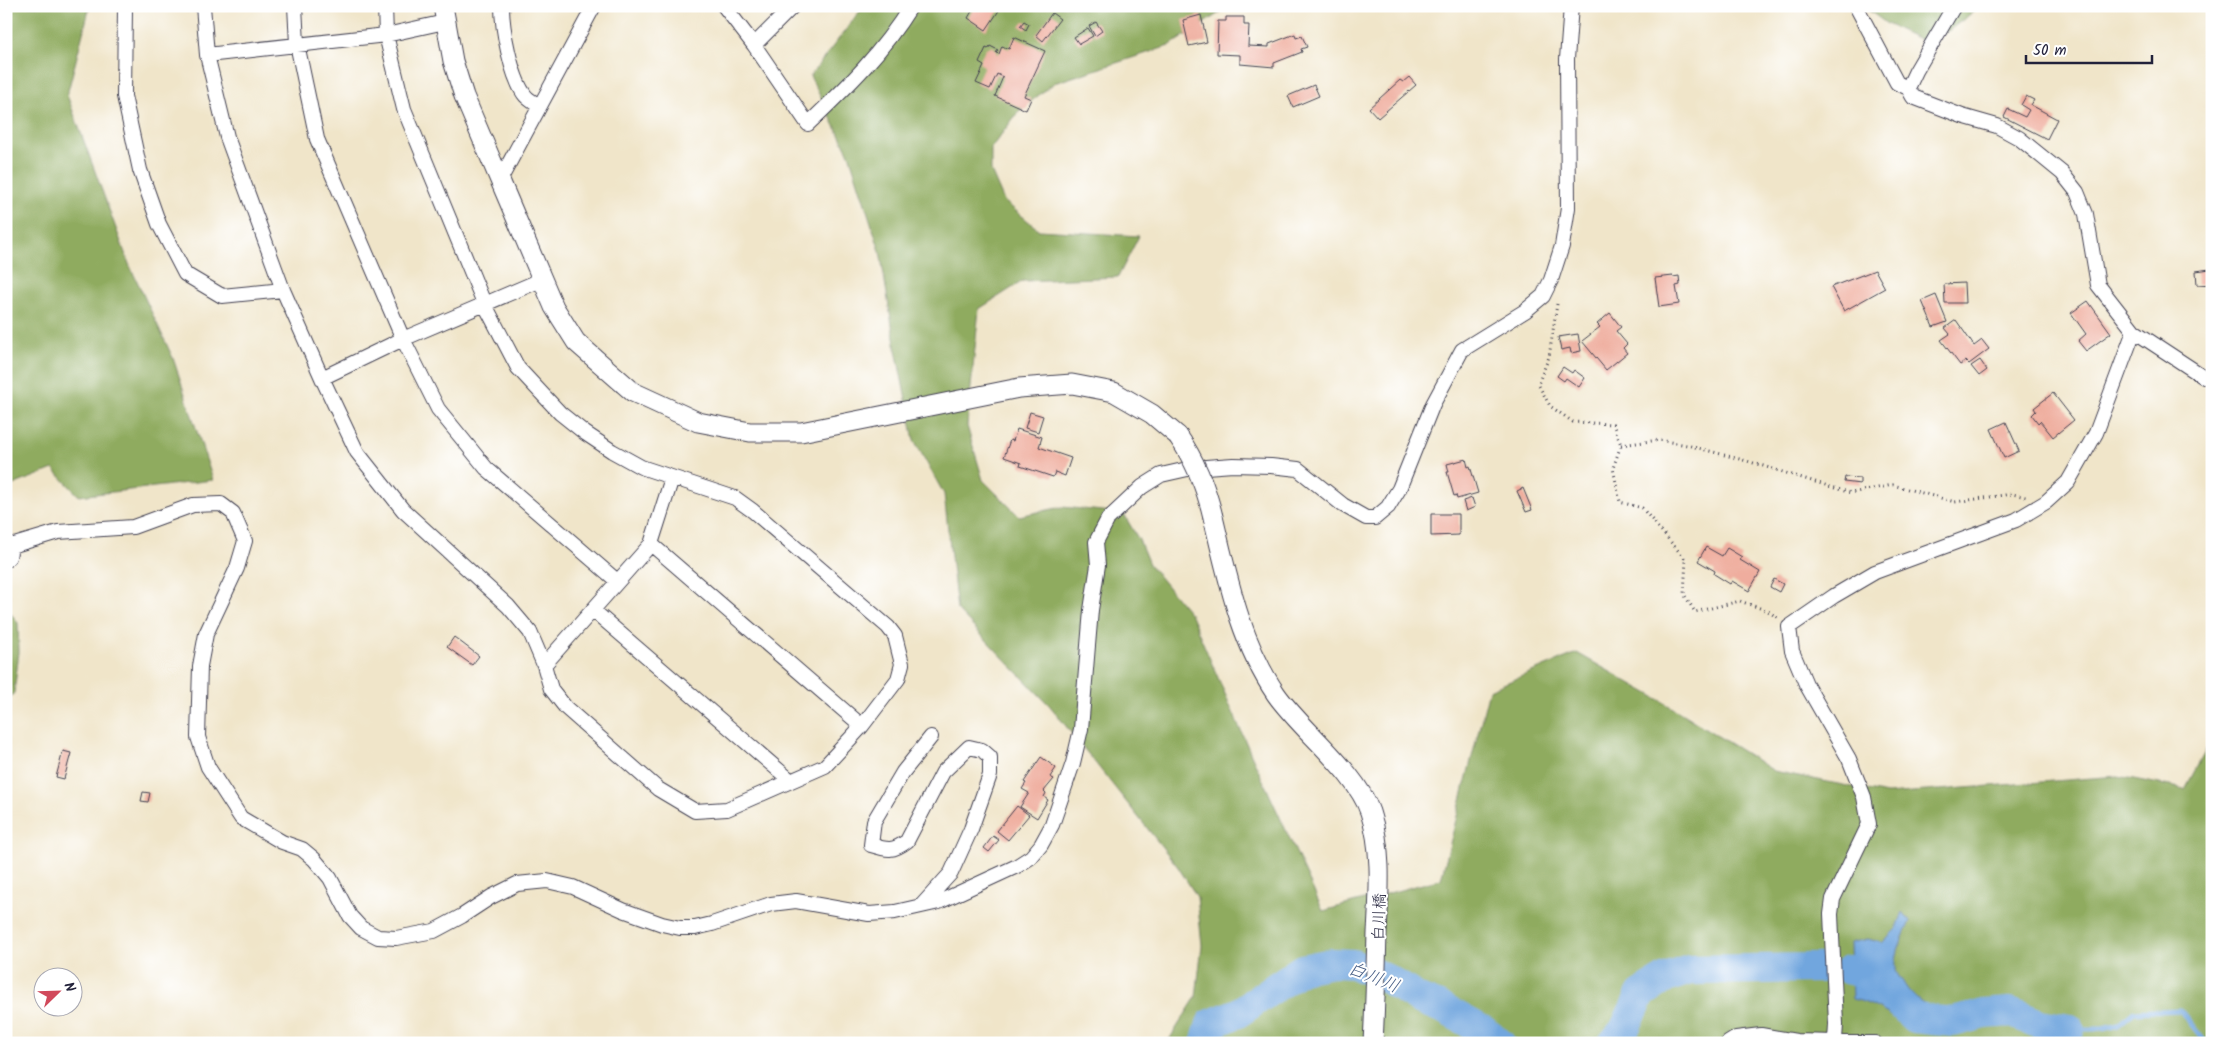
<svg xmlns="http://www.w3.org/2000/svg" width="2218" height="1049" font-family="Kalam,'Klee One',sans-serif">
  <rect width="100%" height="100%" fill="#fff"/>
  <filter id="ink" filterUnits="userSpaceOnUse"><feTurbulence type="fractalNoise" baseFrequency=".02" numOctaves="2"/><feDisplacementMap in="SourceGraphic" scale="10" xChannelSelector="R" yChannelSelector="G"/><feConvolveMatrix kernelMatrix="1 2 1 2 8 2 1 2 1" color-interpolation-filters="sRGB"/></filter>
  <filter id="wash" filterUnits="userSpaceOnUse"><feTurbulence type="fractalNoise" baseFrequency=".0096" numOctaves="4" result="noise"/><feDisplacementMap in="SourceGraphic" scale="20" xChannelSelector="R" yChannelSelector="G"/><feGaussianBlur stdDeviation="1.12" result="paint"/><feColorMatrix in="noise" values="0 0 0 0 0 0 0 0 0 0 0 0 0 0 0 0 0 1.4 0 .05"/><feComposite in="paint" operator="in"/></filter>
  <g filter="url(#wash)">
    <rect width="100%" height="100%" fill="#f0e5c9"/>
    <path fill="#8fab5e" stroke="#58664c" d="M6,6H90L67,95L129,264L173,358L213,480L79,496L53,469L8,487L6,483Z
      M864,6H1230L1169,46L1054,83L1019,111L991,148V171L1004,201L1039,230L1139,236L1118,277L1023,281L979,309L967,426L983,480L1019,516L1062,507L1123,513L1139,540L1149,564L1191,615L1250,752L1323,911L1441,879L1489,690L1577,653L1660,700L1774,771L1887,794L2118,776L2185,789L2212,739V1043H1167L1196,997L1202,945L1197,897L1178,867L1050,706L957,610L944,494L914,440L896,350L880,251L849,154L810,76Z
      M1863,6H1981L1948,31L1921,40L1887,24Z
      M6,607L18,623L19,652L14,693L6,702Z"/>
    <path fill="#71a6de" stroke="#4a648c" d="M1903,912L1910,921C1904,936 1894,952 1896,969C1896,973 1900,978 1903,982C1914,1002 1934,1013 1956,1015L1952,1030C1939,1031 1926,1031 1913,1027C1890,1018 1878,1004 1852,999L1850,943L1868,939L1882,943L1897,928Z"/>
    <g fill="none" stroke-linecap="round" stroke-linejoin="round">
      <path stroke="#71a6de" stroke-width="5" d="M2070,1029H2103L2118,1025L2134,1012L2180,1010L2206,1043"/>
      <path stroke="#71a6de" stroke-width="30" d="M1849,970H1853L1881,985L1914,1018L1953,1022L1984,1014L2010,1012L2040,1024L2070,1029
        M1205,1043L1211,1024L1238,1013L1302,969L1332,963L1353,964L1389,980L1419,999L1444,1009L1484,1031L1500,1043
        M1613,1043L1624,1030L1641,994L1666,978L1689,970L1819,968"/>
    </g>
    <g id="blocks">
      <path fill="#efad9e" d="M975,6H1002L986,30L968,18Z
        M1052,13L1060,19L1043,41L1036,35Z
        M1201,15L1207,42L1189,46L1183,20Z
        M1226,17H1244V25H1249L1248,46L1269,47V44L1295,34L1296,38L1302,36L1307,47L1301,49L1302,52L1274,63V67L1240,64V55L1217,54L1218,21H1226Z
        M1024,21L1029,24L1026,30L1020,26Z
        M1096,22L1102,31L1095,36L1089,26Z
        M1088,28L1093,36L1079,44L1074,37Z
        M1014,37L1045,51L1024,96L1031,99L1026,110L995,96L1003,77L997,74L990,89L976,83L984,66L979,63L986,48L988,49L990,46L998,50L996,53L999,54L1002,46L1009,49Z
        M1409,77L1416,85L1378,118L1369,108L1400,80L1403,82Z
        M1314,85L1319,96L1293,107L1288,96Z
        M2026,96L2034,100L2031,105L2057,119L2047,139L2004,117L2008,109L2025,117L2029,110L2021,105Z
        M2210,269L2212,284L2197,285L2196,271Z
        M1875,270L1885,288L1844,311L1831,287Z
        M1673,276V277L1679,276L1680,285L1676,286L1679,304L1659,307L1655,278Z
        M1964,283L1965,303H1945L1944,284Z
        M1936,295L1947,322L1933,327L1922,301Z
        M2088,301L2111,333L2086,351L2078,341L2086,334L2071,313Z
        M1610,313L1621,327L1616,331L1627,344L1623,348L1627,353L1606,370L1582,341L1600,327L1597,324Z
        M1956,320L1974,346L1982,340L1989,349L1969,364L1966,361L1960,365L1941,340L1950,334L1945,328Z
        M1578,334L1581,351L1571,353L1570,348L1561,350L1558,337Z
        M1980,360L1987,370L1979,376L1971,366Z
        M1563,367L1572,373L1574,370L1585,378L1579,387L1566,378L1564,381L1557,376Z
        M2053,393L2074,420L2053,437L2040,421L2038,423L2032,415L2036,411L2034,408Z
        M1030,412L1043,416L1038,432L1025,428Z
        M2006,422L2019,451L2004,458L1991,429Z
        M1017,429L1042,437L1039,447L1071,458L1065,476L1055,472L1053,477L1020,466L1021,463L1004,457L1010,440L1013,441Z
        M1466,459L1468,467L1470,466L1478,493L1457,499L1456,495L1454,496L1447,472H1449L1447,464Z
        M1845,477L1860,478V484L1844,482Z
        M1523,488L1532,510L1526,512L1517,491Z
        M1472,498L1475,507L1466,511L1463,501Z
        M1431,514H1459V535L1431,536Z
        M1706,547L1722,556L1727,548L1742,557L1740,560L1760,572L1749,591L1732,581L1730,584L1714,574L1715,571L1698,561Z
        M1774,579L1783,584L1779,592L1770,587Z
        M454,637L479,656L472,665L447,647Z
        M63,751L71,753L64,779L56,777Z
        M1041,757L1056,768L1050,777L1054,779L1044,791L1046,793L1044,797L1048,800L1037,818L1020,807L1029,793L1022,789L1026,783L1024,782Z
        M143,792L150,793L148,802L141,801Z
        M1017,806L1029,815L1008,840L997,831Z
        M993,836L999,840L989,852L984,848Z"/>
    </g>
  </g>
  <g filter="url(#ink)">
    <use href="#blocks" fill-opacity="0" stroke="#413f50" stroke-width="1"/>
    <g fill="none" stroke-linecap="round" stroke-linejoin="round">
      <defs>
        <path id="street" d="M125,6L124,96L140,170L159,224L185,274L222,296L283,290
          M203,6L207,55L227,137L283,290L322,378L357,452L403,510L508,606L530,632L544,665L551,689L566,708L658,789L695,811L727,809L825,766L862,726L898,679L902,664L895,636L888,627L753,511L735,498L641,467L612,451L585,433L560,413L518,368L484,303L404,109L386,35L385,6
          M295,6L297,44L317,139L403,339L438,409L486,468L617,581
          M502,6C502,29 511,75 524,94C527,99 535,103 539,106
          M724,6L754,45L808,124C849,85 881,54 911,6
          M1856,6L1897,83L1908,88L1913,97L1962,116L1997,126L2019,138L2062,173L2077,192L2086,214L2098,285L2134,331L2204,377H2212
          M754,45L793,6
          M207,55L386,35L445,22
          M1908,88L1916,71L1954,6
          M500,180L594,6
          M322,378L403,339L541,280
          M6,541L11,546L9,557L6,560
          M651,544L862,726
          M11,546L58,532L133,527L193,505L221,504L233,513L245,541L237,568L206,634L200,666L198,737L208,767L241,818L282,842L302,849L314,859L330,878L350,916L361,928L378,937L396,938L434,931L462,916L491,897L517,884L547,881L573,887L623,910L662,924L680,928H695L712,924L771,904L796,901L869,914L895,912L939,902L1017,866L1031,857L1041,845L1052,825L1073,763L1081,729L1091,610L1098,565L1096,542L1108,519L1142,487L1161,475L1192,468L1233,465L1271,466L1298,469L1343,505L1366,518H1375L1388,507L1399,489L1433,404L1462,350L1525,311L1543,296L1551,280L1562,246L1568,208L1567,59L1571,6
          M594,611L790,780
          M544,665L651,544L672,478
          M922,905L951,873L971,829L990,775V757L982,750L969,747L943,772L907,841C893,852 887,850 871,845L874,821L903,772L931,737
          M1835,1040L1836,1024L1831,914L1833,899L1869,824L1864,797L1849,759L1806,684L1792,651L1789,627L1834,596L1875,572L2016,520L2046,502L2068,482L2096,433L2134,331
          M1728,1043L1736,1038L1761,1035L1796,1041L1875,1043"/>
        <path id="secondary" d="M443,6L453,61L464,96L554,307L576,342L633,392L698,422L750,432H801L1019,388L1072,384L1114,392L1152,414L1178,436
          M1213,517C1228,579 1240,641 1276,694C1301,730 1357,772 1370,812C1383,851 1379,893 1377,933C1376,970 1375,1006 1373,1043"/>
      </defs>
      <use href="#street" stroke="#413f50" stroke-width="16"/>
      <use href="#secondary" stroke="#413f50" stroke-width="21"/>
      <path stroke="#413f50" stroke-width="3" stroke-dasharray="1 4" stroke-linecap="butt" d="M1557,304L1549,357L1538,384L1550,406L1573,422L1613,424L1621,445L1613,468L1620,502L1642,508L1686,560L1684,594L1695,612L1740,601L1768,611L1779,619
        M1621,445L1659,440L1687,445L1747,461L1851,493L1893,485L1955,502L2012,494L2026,497"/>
      <use href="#street" stroke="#fff" stroke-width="14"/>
      <use href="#secondary" stroke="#fff" stroke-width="19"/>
      <defs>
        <path id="secondary-bridge" d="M1178,436C1196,462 1206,487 1213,517"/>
      </defs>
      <use href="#secondary-bridge" stroke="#413f50" stroke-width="21" stroke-linecap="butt"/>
      <use href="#secondary-bridge" stroke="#fff" stroke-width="19"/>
    </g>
  </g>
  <g text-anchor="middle" stroke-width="4" stroke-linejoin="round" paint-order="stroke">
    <g font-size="16" fill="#22223b" stroke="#fff">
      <text transform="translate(1378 917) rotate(-88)" y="6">白川橋</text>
    </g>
    <g font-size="18" font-style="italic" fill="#465d84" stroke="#fff">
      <text transform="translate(1374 977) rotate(22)" y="6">白川川</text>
    </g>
  </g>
  <rect width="2218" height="1049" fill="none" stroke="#fff" stroke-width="25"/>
  <g transform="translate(58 992) rotate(67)"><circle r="24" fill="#ffffff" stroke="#a7a7b1"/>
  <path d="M0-4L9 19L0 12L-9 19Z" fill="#d1495b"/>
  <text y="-8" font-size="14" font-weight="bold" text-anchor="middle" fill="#22223b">N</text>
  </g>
  <path d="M2026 55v8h126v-8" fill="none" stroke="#22223b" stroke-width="2.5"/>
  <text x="2033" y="55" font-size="15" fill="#22223b" stroke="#ffffff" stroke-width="4" paint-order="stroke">50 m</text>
</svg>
